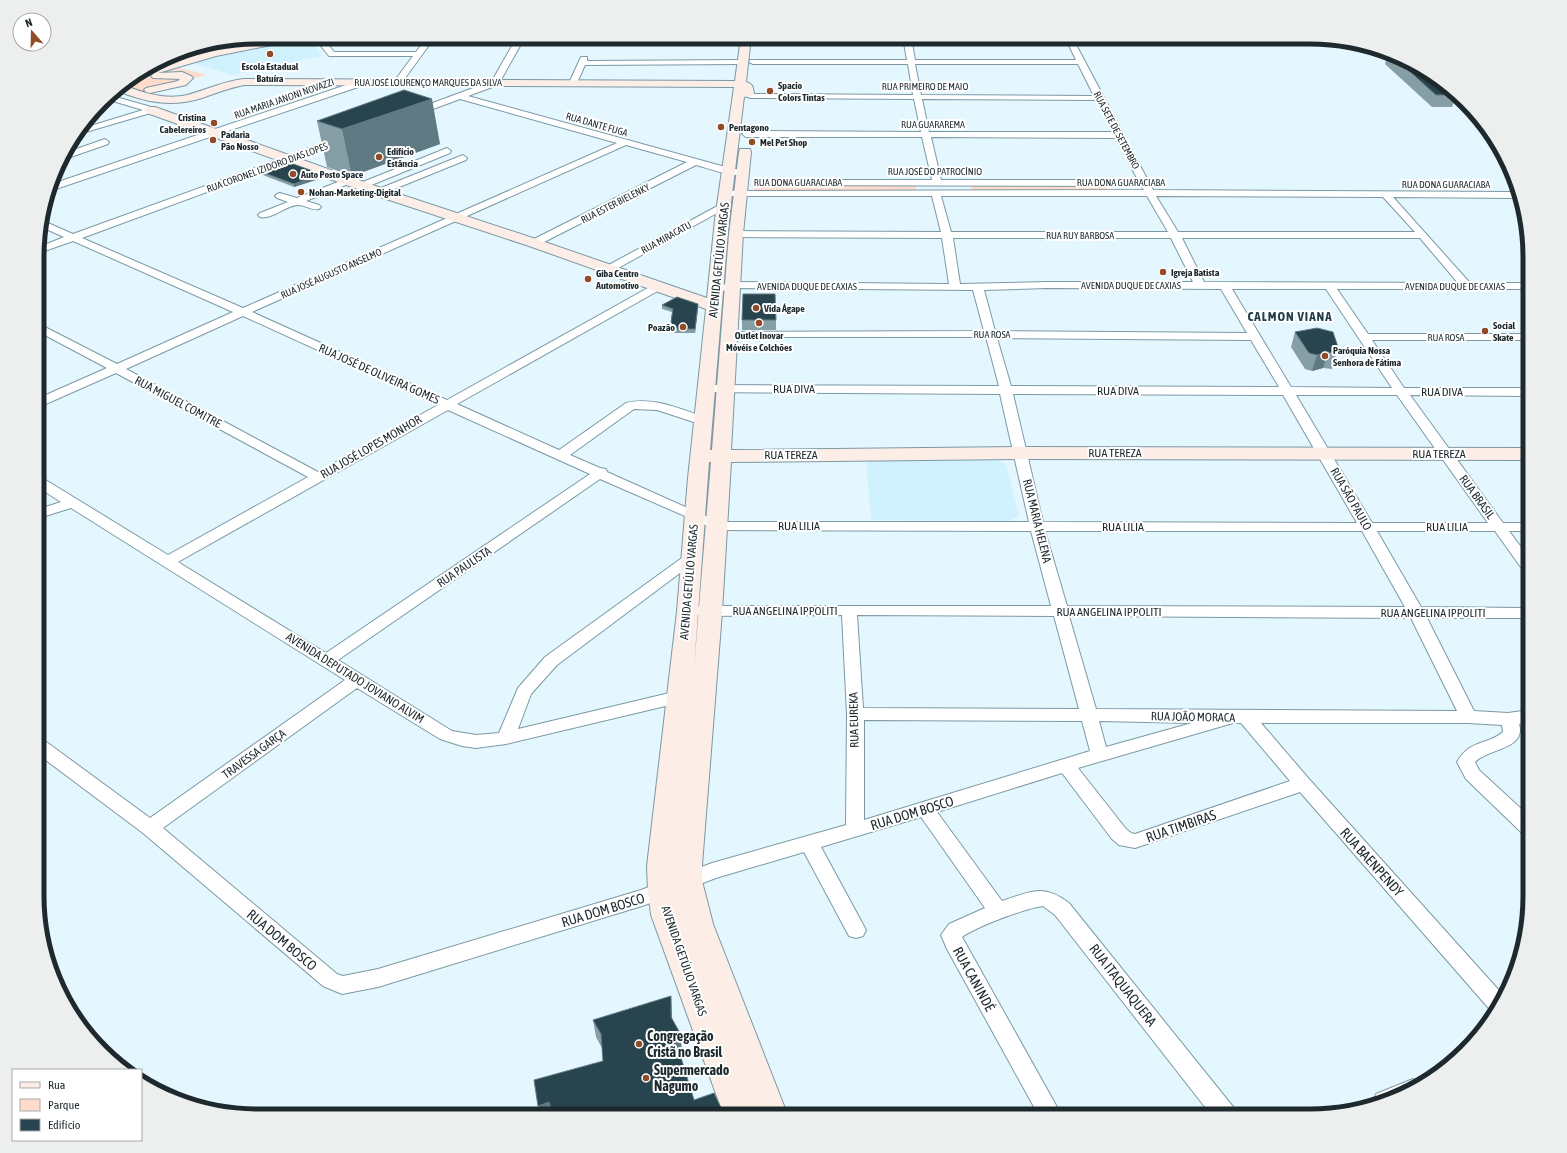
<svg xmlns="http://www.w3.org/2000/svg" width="1567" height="1153" font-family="'Asap Condensed',sans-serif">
  <rect width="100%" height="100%" fill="#e4f7ff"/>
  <path fill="#d0f1fe" d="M304,37H309L322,56L232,75L190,62L249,47Z
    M994,459L1006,464L1019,516L1009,521L871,520L866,460Z"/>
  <path fill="#fedbcb" d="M180,68L207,75L137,93L115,90L130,80Z
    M755,185L916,186V190H754Z
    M971,186H1107L1108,191L972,190Z"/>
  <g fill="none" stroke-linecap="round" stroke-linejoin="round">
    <defs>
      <path id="street" d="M314,37H322L334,52H416L427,37H435L400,85H397L393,83L413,56H329Z
        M517,37H525L498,85L468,96L729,168L746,171L748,173C740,180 707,168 696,165L538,245H530L529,243L530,241L687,162L626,145L252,312L447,400L655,284H663L664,286L663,288L457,404L559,450L626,403C654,396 681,410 708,418L709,421L708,424L703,425L657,410L634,409L570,455L600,468L606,469L607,472L719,522H1029L1000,394L703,392L701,389L703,386L707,385L999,386L986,337H725L723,335L725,333L729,332L984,331L973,290L733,288L715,293L711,292L710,290L711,288L733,282L949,284L942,238L736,237L731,234L736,231L941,232L932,196H726L723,195L721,193L723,191L1144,190L1141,186L766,185L764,183L766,181L769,180H932L922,137H746L742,134L746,131L921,132L914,99L750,98L746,96L750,94L913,95L908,64H753L749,62L750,60H907L903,37H911L915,60H1076L1065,37H1072L1153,190L1516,192L1517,198L1393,197L1470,283H1530V289H1337L1368,334H1530V340H1372L1404,388H1530V396L1410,395L1503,523H1530V531H1509L1530,559V575L1525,573L1495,531H1377L1421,607L1530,608V618H1427L1474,711L1508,713L1530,710V722L1519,724C1527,749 1487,749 1475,762L1479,770L1530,817V836L1523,834L1466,779L1457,762C1470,739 1486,746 1503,732L1502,725L1468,723H1261L1309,779L1504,996L1494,1013L1492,1012L1300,792L1135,848L1119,845L1112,839L1062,773L937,812L1002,901C1030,892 1043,883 1069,903L1234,1108L1237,1116H1212L1055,915L1043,906C1023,909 978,926 962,937L1062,1116H1039L947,949L941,935L949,924L985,908L921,817L821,847L866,930L863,936L856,938L849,936L804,852L716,878L645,905L378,987L342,994L323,986L143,833L39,755V740L45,741L150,818L345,680L71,508L39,518V509L61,502L39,488V478L44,479L168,555L308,477L116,373L39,407V398L107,368L39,332V324L117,364L233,312L73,241L39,253V247L64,237L39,226L41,220L73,234L337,138H343L344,140L343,142L82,238L243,308L617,143L460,99L417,115H411L410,113L411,111L492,81ZM915,64H1078L1094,96L921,95ZM922,99L1097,100L1113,132H929ZM931,137L1116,138L1138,180H941ZM941,196H1147L1168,232H951ZM1156,196L1383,197L1415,232H1178ZM953,238H1171L1193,282H1047L960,284ZM1182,238H1420L1458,283L1204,282ZM1047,288L1221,289L1247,333L995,331L984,290ZM1232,289H1326L1392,388L1291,387ZM243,316L438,405L318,472L126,369ZM997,338L1251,340L1279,387L1011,386ZM1013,394L1283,395L1357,523L1043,522ZM1296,395H1397L1488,523H1372ZM448,410L590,474L326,653L178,562ZM600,479L717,530L1031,531L1051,606H703L698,607L695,611L698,615L703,616L842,615L847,714L846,825L712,863L641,890L378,969L343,976L337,974L163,828L357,688L440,739L462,746L476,748L506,744L678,703L691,701L693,697L691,693L678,691L518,729L531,694L557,665L696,561L698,558L696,555L691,553L686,555L545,657L518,688L499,733L476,735L452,731L338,660ZM1045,531H1362L1405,607L1067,606ZM857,615L1054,616L1079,709L863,708ZM1069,616L1411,618L1457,711L1096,709ZM864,720L1082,721L1090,751L864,820ZM1099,721L1192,723L1106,747ZM1233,723H1241L1290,781L1135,834L1131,833L1126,829L1078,768Z
        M581,57H587V61L744,60L748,62L744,64L585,65L576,85H570L569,83Z
        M361,80H364L368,82L367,84L50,191L52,184Z
        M109,95L151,107L155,110L154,112L79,134L84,128L143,110L106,99Z
        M105,139L109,142L108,144L65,159H60L65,153Z
        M447,148L451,151L450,153L364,188L361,189L356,186L358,184Z
        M463,155L467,158L466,160L382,194H376L374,192L376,190Z
        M348,178L351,179L353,181L351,183L306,201L319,205L321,207L319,209C312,211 306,205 298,205C286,205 272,220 260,217L258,215L260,213L288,202L277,198L275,196L277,194L280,193L297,198Z
        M723,203L728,206L726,208L613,271L609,272L604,269L605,267Z
        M1413,1079L1422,1084L1408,1093L1374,1106L1373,1102L1376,1094Z"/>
      <path id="secondary" d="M281,37H302L297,40L216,56L158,73L182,72L191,76L193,78L186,85L150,93L146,92L144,90L146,88L178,81L180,79L153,78L151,76L153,74L140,77L136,76L151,67L211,51Z
        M741,37H751L746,82C753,84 753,87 754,94L752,96L744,97L729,219L710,450H712L729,234L739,152L740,149H750L751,152L743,234L731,450L1021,447L1530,448V460L1021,459L731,462L722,612L702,865V881L713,924L788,1116H724L651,915L648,891L647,866L677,611L688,478L706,309L529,246L374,195L147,113L145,110L147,107H155L384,189L539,240L707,298L715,219L734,87L244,85C229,88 216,93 202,98C171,108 145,102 115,90L123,85C144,93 165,100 187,95C206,90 224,81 244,79L735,81ZM709,462H711L694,668Z"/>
    </defs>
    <use href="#street" stroke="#7b99a5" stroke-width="2"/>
    <use href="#secondary" stroke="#7b99a5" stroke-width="2"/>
    <use href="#street" fill="#fff" fill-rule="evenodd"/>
    <use href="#secondary" fill="#fcede6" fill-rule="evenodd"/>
    <path stroke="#58666b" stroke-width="1.5" stroke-dasharray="3 1.5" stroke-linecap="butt" d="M168,57L195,49"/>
  </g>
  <path fill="#869ea6" d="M1388,52L1444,83L1460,99H1455L1452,107H1432L1385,64Z
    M317,121L440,144L352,176L327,167Z
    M259,171L321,174L322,178L294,187L260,174Z
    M698,304V308L695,333H670V329L672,312L662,309V305Z
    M742,320H776V330H742Z
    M1295,332L1338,347L1332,369L1323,368L1312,371L1305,369L1291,347Z
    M672,1014V1020L682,1051H679L694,1100L725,1116H540L538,1106L603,1061L602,1048L596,1037L593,1020Z"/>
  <path fill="#607a83" d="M432,99L440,144L352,176L342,129Z
    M321,174L322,178L294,187V184Z
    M698,304V308L695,333V329Z
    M1328,352L1323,368L1312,371L1317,355Z
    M671,996L672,1014V1034L671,1017Z
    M680,1033L682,1051L676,1052L674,1035Z
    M549,1102L552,1116H540L538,1106Z"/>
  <path fill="#28444e" stroke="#607a83" d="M1388,52L1394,54L1444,83L1448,87H1446L1456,95H1436Z
    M404,90L432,99L342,129L317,121Z
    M285,161L321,174L294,184L259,171Z
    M743,294H775L776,320H742Z
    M677,297L698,304L695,329H670L673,309L662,305Z
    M1317,328L1333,332L1338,347H1335L1336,354L1328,352L1317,355L1309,353L1295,332Z
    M671,996V1017L680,1033L674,1035L694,1100L714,1093L725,1116H553L549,1102L538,1106L534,1080L603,1061L601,1034L593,1020Z"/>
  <g fill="#924b27" stroke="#fff" stroke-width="1.5">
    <circle cx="270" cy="54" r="4"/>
    <circle cx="770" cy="91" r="4"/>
    <circle cx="214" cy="123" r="4"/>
    <circle cx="721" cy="127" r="4"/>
    <circle cx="213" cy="140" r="4"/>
    <circle cx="752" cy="142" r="4"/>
    <circle cx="379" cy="157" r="4"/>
    <circle cx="293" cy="174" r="4"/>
    <circle cx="301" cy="192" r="4"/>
    <circle cx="1163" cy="272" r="4"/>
    <circle cx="588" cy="279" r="4"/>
    <circle cx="756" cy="308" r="4"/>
    <circle cx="759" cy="323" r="4"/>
    <circle cx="683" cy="327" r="4"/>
    <circle cx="1485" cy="331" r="4"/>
    <circle cx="1325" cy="356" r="4"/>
    <circle cx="639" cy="1044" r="4"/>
    <circle cx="646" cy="1078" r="4"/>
  </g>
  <g text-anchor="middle" stroke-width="4" stroke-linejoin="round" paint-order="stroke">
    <g font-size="10" font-weight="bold" fill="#1d292d" stroke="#fff" text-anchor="start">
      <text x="270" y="70" text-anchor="middle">Escola Estadual<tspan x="270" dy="12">Batuíra</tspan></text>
      <text x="778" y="89">Spacio<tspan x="778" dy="12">Colors Tintas</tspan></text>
      <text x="206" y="121" text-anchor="end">Cristina<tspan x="206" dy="12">Cabelereiros</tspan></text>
      <text x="729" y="131">Pentagono</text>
      <text x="221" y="138">Padaria<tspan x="221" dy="12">Pão Nosso</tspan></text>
      <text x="760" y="146">Mel Pet Shop</text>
      <text x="387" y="155">Edifício<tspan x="387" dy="12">Estância</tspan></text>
      <text x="301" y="178">Auto Posto Space</text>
      <text x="309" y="196">Nohan-Marketing-Digital</text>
      <text x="1171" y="276">Igreja Batista</text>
      <text x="596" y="277">Giba Centro<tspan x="596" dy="12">Automotivo</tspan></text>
      <text x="764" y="312">Vida Ágape</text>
      <text x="1493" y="329">Social<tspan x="1493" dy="12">Skate</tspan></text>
      <text x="675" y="331" text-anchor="end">Poazão</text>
      <text x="759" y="339" text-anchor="middle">Outlet Inovar<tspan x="759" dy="12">Móvéis e Colchões</tspan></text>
      <text x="1333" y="354">Paróquia Nossa<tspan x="1333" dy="12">Senhora de Fátima</tspan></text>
    </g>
    <g font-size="10" fill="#1d292d" stroke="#fff">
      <text x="428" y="86">RUA JOSÉ LOURENÇO MARQUES DA SILVA</text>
      <text x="925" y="90">RUA PRIMEIRO DE MAIO</text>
      <text transform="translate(284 98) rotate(-19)" y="4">RUA MARIA JANONI NOVAZZI</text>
      <text transform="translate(597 124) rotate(16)" y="4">RUA DANTE FUGA</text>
      <text x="933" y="128">RUA GUARAREMA</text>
      <text transform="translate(1117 130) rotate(62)" y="4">RUA SETE DE SETEMBRO</text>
      <text transform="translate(267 167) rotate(-20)" y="4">RUA CORONEL IZIDORO DIAS LOPES</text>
      <text x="935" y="175">RUA JOSÉ DO PATROCÍNIO</text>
      <text x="798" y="186">RUA DONA GUARACIABA</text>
      <text x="1121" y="186">RUA DONA GUARACIABA</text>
      <text x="1446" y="188">RUA DONA GUARACIABA</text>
      <text transform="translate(615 203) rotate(-27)" y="4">RUA ESTER BIELENKY</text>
      <text x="1080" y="239">RUA RUY BARBOSA</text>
      <text transform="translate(666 237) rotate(-29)" y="4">RUA MIRACATU</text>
      <text transform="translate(331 273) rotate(-24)" y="4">RUA JOSÉ AUGUSTO ANSELMO</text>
      <text x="1131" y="289">AVENIDA DUQUE DE CAXIAS</text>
      <text x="807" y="290">AVENIDA DUQUE DE CAXIAS</text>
      <text x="1455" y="290">AVENIDA DUQUE DE CAXIAS</text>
      <text x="992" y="338">RUA ROSA</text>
      <text x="1446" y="341">RUA ROSA</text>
    </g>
    <g font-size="12" fill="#1d292d" stroke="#fff">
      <text transform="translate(719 260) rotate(-84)" y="4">AVENIDA GETÚLIO VARGAS</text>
      <text transform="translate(379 374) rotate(24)" y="4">RUA JOSÉ DE OLIVEIRA GOMES</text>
      <text x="794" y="393">RUA DIVA</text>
      <text x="1118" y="395">RUA DIVA</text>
      <text x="1442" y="396">RUA DIVA</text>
      <text transform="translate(178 402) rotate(28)" y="4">RUA MIGUEL COMITRE</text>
      <text transform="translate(371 447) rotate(-30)" y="4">RUA JOSÉ LOPES MONHOR</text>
      <text x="1115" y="457">RUA TEREZA</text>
      <text x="1439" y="458">RUA TEREZA</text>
      <text x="791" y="459">RUA TEREZA</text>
      <text transform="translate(1477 497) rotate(54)" y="4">RUA BRASIL</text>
      <text transform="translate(1351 499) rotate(60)" y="4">RUA SÃO PAULO</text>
      <text transform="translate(1037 521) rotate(76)" y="4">RUA MARIA HELENA</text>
      <text x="799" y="530">RUA LILIA</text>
      <text x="1123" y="531">RUA LILIA</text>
      <text x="1447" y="531">RUA LILIA</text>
      <text transform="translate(464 567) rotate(-34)" y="4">RUA PAULISTA</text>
      <text transform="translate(689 582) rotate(-85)" y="4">AVENIDA GETÚLIO VARGAS</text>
      <text x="785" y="615">RUA ANGELINA IPPOLITI</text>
      <text x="1109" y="616">RUA ANGELINA IPPOLITI</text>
      <text x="1433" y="617">RUA ANGELINA IPPOLITI</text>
      <text transform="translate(355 678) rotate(32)" y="4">AVENIDA DEPUTADO JOVIANO ALVIM</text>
      <text transform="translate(1193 717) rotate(1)" y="4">RUA JOÃO MORACA</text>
      <text transform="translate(854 720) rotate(-91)" y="4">RUA EUREKA</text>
      <text transform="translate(254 754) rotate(-36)" y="4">TRAVESSA GARÇA</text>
      <text transform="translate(684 961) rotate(71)" y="4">AVENIDA GETÚLIO VARGAS</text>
    </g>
    <g font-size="13" font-weight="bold" letter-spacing="1" fill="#243f4a" stroke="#fff">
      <text x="1290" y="321">CALMON VIANA</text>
    </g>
    <g font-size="14" fill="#1d292d" stroke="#fff">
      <text transform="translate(912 813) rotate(-17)" y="5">RUA DOM BOSCO</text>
      <text transform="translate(1181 826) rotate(-19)" y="5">RUA TIMBIRAS</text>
      <text transform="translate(1372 862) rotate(48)" y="5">RUA BAENPENDY</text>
      <text transform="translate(603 910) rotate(-17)" y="5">RUA DOM BOSCO</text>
      <text transform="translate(282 940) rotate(40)" y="5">RUA DOM BOSCO</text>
      <text transform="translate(974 979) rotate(61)" y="5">RUA CANINDÉ</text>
      <text transform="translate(1123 985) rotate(52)" y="5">RUA ITAQUAQUERA</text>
    </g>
    <g font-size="14" font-weight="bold" fill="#1d292d" stroke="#fff" text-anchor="start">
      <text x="647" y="1041">Congregação<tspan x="647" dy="16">Cristã no Brasil</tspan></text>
      <text x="654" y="1075">Supermercado<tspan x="654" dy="16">Nagumo</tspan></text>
    </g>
  </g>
  <path d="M0 0H1567V1153H0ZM257 44H1310A213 213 0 0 1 1523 257V896A213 213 0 0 1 1310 1109H257A213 213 0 0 1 44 896V257A213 213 0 0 1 257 44Z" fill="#edeeee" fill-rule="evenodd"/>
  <path fill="none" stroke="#1d292d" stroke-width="5" d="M257 44H1310A213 213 0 0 1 1523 257V896A213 213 0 0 1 1310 1109H257A213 213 0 0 1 44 896V257A213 213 0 0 1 257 44Z"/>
  <rect x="12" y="1069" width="130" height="72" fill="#ffffff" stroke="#a5a9ab"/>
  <rect x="20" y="1082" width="20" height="6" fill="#fcede6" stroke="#a5a9ab"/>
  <text x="48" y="1089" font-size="12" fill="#1d292d">Rua</text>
  <rect x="20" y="1099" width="20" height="12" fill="#fedbcb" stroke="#a5a9ab"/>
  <text x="48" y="1109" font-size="12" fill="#1d292d">Parque</text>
  <rect x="20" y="1119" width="20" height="12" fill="#28444e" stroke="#a5a9ab"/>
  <text x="48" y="1129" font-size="12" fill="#1d292d">Edifício</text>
  <g transform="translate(32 32) rotate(340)"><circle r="19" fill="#ffffff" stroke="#a5a9ab"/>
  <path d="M0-3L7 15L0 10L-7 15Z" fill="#924b27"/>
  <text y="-6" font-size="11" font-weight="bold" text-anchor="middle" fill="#1d292d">N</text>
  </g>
</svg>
